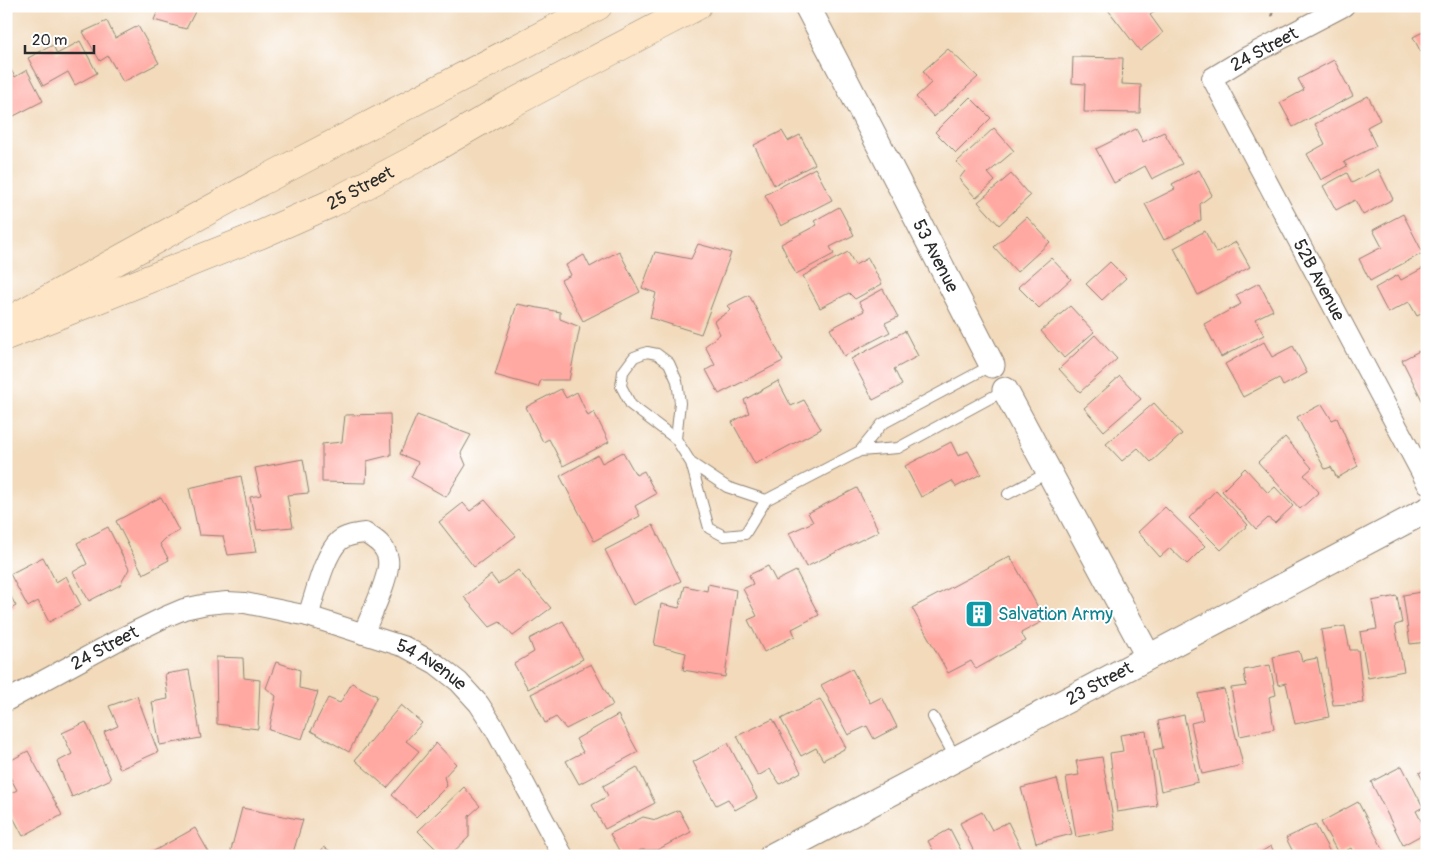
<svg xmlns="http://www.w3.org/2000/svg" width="1433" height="862" font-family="Pangolin,sans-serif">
  <rect width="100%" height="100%" fill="#fff"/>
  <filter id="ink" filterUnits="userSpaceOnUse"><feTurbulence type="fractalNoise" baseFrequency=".02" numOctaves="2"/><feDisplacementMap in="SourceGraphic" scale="10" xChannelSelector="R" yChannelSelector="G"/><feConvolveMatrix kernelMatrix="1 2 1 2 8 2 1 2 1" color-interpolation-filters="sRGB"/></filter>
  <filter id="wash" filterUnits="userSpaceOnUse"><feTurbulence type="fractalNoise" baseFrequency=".0096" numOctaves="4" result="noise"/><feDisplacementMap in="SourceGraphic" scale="20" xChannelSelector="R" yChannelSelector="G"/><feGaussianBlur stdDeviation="1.12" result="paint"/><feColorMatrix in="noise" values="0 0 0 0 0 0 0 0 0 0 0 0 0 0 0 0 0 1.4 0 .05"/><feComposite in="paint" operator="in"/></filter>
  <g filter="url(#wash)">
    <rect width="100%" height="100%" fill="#f2dabb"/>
    <g id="blocks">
      <path fill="#ffa9a2" d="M156,6H198L186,29L154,20L159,8Z
        M1105,6H1162L1150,15L1163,33L1140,51Z
        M107,21L115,38L138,26L159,63L123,82L108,56L100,61L83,32Z
        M1427,30V64L1413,37Z
        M80,41L97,73L75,85L68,72L43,86L28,58L53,45L57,54Z
        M948,49L978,77L934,117L916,97L931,83L923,71Z
        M1073,57L1123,58L1122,84L1141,85L1140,113L1084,112L1085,84L1072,83Z
        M1334,60L1353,96L1293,127L1280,103L1304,90L1298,79Z
        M6,61L15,77L27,70L43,101L6,120Z
        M1368,96L1380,120L1367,127L1376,146L1344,162L1347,166L1321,180L1307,154L1325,144L1315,124Z
        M970,97L991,118L956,153L935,132Z
        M994,128L1014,151L988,173L995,181L976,198L959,179L965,171L957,162Z
        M1136,129L1143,142L1164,132L1182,164L1152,179L1145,166L1114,183L1096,149Z
        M782,131L788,141L800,135L815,164L774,185L754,145Z
        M815,168L832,200L781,226L765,195Z
        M1378,169L1393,199L1363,215L1355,200L1336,210L1323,186L1347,173L1352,183Z
        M1199,170L1212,195L1200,204L1201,220L1164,240L1145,204L1175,189L1172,184Z
        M1011,174L1030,196L999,225L978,202Z
        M839,207L854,235L830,247L834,254L796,274L781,244L817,225L814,221Z
        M1403,214L1423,253L1370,281L1359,259L1382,247L1373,230Z
        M1027,217L1050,242L1017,272L994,247Z
        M1205,231L1216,253L1236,242L1250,267L1198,295L1174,248Z
        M698,244L731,253L701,334L650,318L656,293L642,288L655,252L691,259Z
        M619,251L640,292L583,321L561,280L571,275L566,265L584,255L590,267Z
        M848,252L855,265L868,258L882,284L855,299L849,293L820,308L803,276Z
        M1051,258L1071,279L1039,308L1018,287Z
        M1110,262L1126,278L1102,300L1086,284Z
        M1427,266V311L1417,316L1409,302L1388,313L1375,288L1398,275L1401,280Z
        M1259,283L1273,310L1255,319L1264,335L1221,357L1204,324L1241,304L1236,295Z
        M883,289L898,317L885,323L890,332L844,356L830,329L864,311L859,302Z
        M749,295L783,361L719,394L706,370L715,365L705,346L720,334L714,321L731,310L727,306Z
        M517,304L560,312V319L580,327L569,380H541L538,387L495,375Z
        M1070,306L1094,332L1064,358L1041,331Z
        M905,331L918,356L894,369L902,385L873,400L851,359Z
        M1095,335L1117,359L1080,392L1059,369Z
        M1264,342L1272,357L1293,346L1307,373L1283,386L1279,378L1243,397L1225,364Z
        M1427,347V410L1402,360Z
        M1120,376L1141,399L1104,431L1084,408Z
        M778,381L791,406L804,400L821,429L755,464L732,422L749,413L744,400Z
        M561,389L566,398L577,392L588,416L594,412L609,442L563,466L549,439L543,442L526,407Z
        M1154,403L1182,434L1151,462L1138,448L1122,461L1106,444Z
        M1322,404L1332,420L1337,418L1358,466L1337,478L1331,467L1325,469L1297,417Z
        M390,414L391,455L367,461L366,483L322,482V444L342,442L345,415Z
        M417,415L471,435L461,453L466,465L446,497L411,477L418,462L400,454Z
        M1285,437L1312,468L1304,475L1319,492L1300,509L1258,462Z
        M951,442L958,456L968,451L981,474L956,487L952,481L921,497L905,466Z
        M623,452L636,475L644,471L656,494L635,506L640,516L594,541L560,476L598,455L602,463Z
        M303,459L309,493L287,495L293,527L257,530L250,497L261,495L255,468Z
        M1245,468L1268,493L1275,487L1293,506L1275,523L1268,518L1256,529L1222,491Z
        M241,476L256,552L228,555L223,536L199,535L189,488Z
        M857,488L879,531L806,567L789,533L813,522L808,513Z
        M1216,490L1248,525L1221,550L1189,518Z
        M161,497L179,531L166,538L160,544L169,560L143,574L116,521Z
        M485,500L516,536L474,567L439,522L463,503L470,511Z
        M1165,507L1205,546L1187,564L1170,548L1160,557L1138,532Z
        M653,525L681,581L633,605L605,550Z
        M108,527L129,569L120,585L89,601L73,572L87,564L77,543Z
        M1010,556L1045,620L1021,633L1026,641L976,669L971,661L948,673L912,608Z
        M43,557L56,582L66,576L81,605L49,622L38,601L28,607L10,574Z
        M768,566L776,581L796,571L819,615L792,629L795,636L764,652L748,620L757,616L743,589L753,584L749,575Z
        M518,570L551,608L513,636L500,622L490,627L464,597L491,575L498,584Z
        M708,584L736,590L725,677L683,670L686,653L654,645L661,604L679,608L685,586L707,591Z
        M6,588L16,606L6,612Z
        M1427,591V642L1410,644L1403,595Z
        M1397,596L1402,623L1395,625L1404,671L1368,678L1360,632L1377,629L1372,601Z
        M563,621L583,659L528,689L514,664L534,652L529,639Z
        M1345,626L1350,650H1358L1364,703L1333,705L1321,630Z
        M1299,651L1302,661L1317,658L1329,717L1295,724L1286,683L1278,685L1273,657Z
        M216,657L243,658L244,678L260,680L258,729L217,724Z
        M276,662L300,670L299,688L318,692L302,739L269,730L276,696L266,688Z
        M591,664L613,705L566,729L556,717L545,723L531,694Z
        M1270,665L1276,695L1269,697L1274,729L1240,736L1231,688L1246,686L1244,670Z
        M852,669L870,703L882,697L897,727L874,739L867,726L848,735L821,685Z
        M189,670L201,738L160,745L152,702L168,699L165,674Z
        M352,683L377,696L349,752L311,731L328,698L340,703Z
        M1224,689L1243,765L1202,774L1191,723L1203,720L1198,694Z
        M137,696L158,752L120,769L104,732L118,726L109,706Z
        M820,699L846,748L823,760L816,748L801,756L781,719Z
        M401,705L422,723L406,741L419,751L387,788L355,760Z
        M618,715L638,752L579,784L566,761L583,752L576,739Z
        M1184,715L1198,782L1161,791L1153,750L1163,748L1158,721Z
        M773,719L801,772L780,784L770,769L758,776L737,736Z
        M86,722L111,779L72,797L57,762L72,754L62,733Z
        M1146,731L1157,806L1117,812L1110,753L1123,751L1120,735Z
        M436,743L456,764L444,777L447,786L416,817L392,795Z
        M728,743L757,798L735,810L728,799L716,805L693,762Z
        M28,751L62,815L23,836L6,804V796L17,790L6,770V763Z
        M1102,757L1115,830L1076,837L1066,777L1079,775L1076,761Z
        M1402,766L1423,807L1416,811L1427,832L1403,845L1371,782Z
        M637,767L655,803L605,829L592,805L608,796L603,786Z
        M1427,769V787L1419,773Z
        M1057,779L1072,834L1036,843L1021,788Z
        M464,787L480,806L469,816V837L449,856H443L418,831Z
        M1358,802L1385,853L1380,856H1355L1351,848L1339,855L1321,822Z
        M242,808L303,820L292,856H277L271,854L270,856H233L231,850Z
        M679,810L691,832L657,850H641L630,856H622L610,834L643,817L656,820Z
        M982,812L992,830L1008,822L1025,856H976L960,823Z
        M1315,824L1331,854L1328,856H1295L1286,838Z
        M195,828L211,856H145Z
        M950,829L964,856H936L928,841Z
        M1271,846L1276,856H1254Z
        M324,847L338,856H317Z"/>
    </g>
  </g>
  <g filter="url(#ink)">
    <use href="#blocks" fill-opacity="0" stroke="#8e8273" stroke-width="1"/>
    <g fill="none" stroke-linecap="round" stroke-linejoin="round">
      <defs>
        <path id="service" d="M676,439L680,403L677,381L669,363L657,354L647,352L634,357L623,372L621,386L631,405L676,439L691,463
          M860,451L898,448L1005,390
          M1008,494L1049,472
          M766,500L727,487L691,463L709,528L724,536L745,534L766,500L860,451L882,424L992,365
          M933,717L956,759"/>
        <g id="minor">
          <path id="s1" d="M1344,6L1245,58L1212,78L1427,483"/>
          <path d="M308,616C315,596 324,555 339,541C346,535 357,534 365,533C375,539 386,546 388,559C391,576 370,617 363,634"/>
          <path id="s2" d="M6,701L122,638L165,617L184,609L207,604L227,602L245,603L308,616L405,647L436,664L459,682L479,704L495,729L563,856"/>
        </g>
        <g id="tertiary">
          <path id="s3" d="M807,6L842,73L992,365"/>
          <path d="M1005,390L1148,656"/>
          <path id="s4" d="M772,856L1427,510"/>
        </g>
        <g id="secondary">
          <path d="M17,316L260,182L598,6"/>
          <path id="s5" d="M6,336L262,234L330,204L419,157L507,106L697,6"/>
        </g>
      </defs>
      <use href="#service" stroke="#8e8273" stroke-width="12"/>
      <use href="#minor" stroke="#8e8273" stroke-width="22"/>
      <use href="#tertiary" stroke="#8e8273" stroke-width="27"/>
      <use href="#secondary" stroke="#8e8273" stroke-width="29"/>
      <path stroke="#8e8273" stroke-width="3" stroke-dasharray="4 4" stroke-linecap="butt" d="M1268,6L1273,16"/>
      <use href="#service" stroke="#fff" stroke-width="10"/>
      <use href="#minor" stroke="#fff" stroke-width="20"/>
      <use href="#tertiary" stroke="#fff" stroke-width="25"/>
      <use href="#secondary" stroke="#fde5c5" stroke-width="28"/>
    </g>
  </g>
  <defs>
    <symbol id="building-square" viewBox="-11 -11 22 22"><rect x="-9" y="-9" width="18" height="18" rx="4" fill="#0f9aa8" stroke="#fff"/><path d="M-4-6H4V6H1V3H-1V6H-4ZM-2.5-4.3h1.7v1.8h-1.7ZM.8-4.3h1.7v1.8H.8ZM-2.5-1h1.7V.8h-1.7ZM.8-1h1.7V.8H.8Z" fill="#fff"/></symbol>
  </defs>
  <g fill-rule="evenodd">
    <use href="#building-square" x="963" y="598" width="32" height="32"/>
  </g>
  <g text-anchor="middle" stroke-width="4" stroke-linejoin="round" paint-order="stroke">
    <g font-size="18" fill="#2b2b2b" stroke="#fff">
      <text transform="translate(1264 49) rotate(-28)" y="6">24 Street</text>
      <text dy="6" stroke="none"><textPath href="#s5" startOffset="384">25 Street</textPath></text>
      <text dy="6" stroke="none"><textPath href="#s3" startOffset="281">53 Avenue</textPath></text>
      <text dy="6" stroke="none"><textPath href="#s1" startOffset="379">52B Avenue</textPath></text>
      <text dy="6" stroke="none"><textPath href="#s2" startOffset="112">24 Street</textPath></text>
      <text dy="6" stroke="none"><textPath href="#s2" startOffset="460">54 Avenue</textPath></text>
      <text dy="6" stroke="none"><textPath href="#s4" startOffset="370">23 Street</textPath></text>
    </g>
    <g font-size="18" fill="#0d838f" stroke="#fff" text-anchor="start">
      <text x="998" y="620">Salvation Army</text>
    </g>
  </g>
  <rect width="1433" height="862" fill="none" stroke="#fff" stroke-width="25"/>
  <path d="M25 45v8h69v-8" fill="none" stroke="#2b2b2b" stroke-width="2.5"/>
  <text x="32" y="45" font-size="15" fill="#2b2b2b" stroke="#ffffff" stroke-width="4" paint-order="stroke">20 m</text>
</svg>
